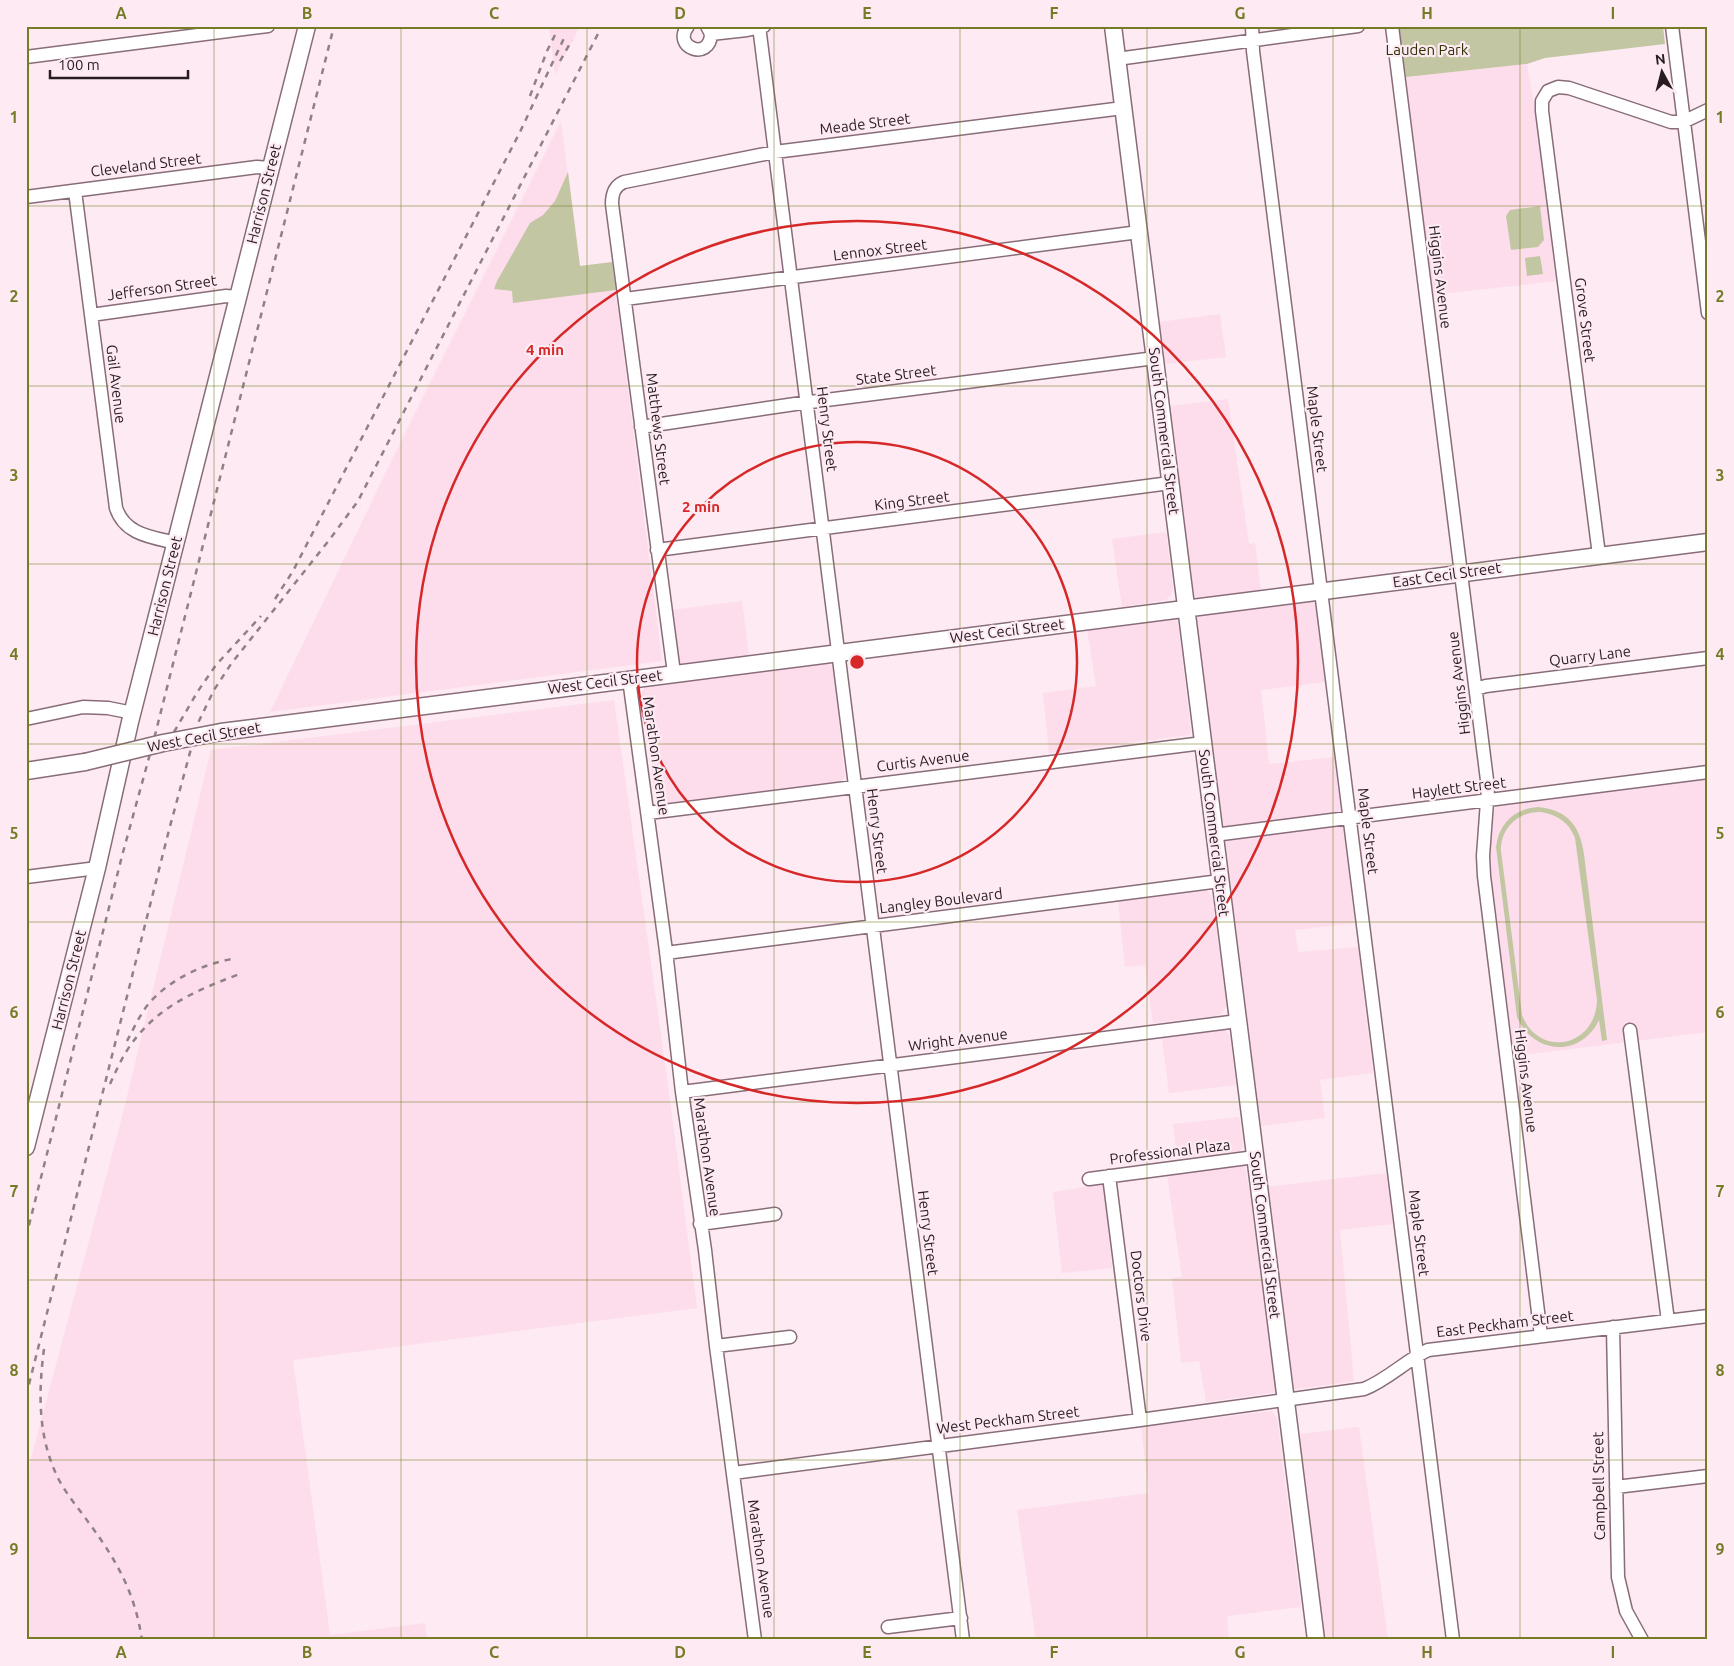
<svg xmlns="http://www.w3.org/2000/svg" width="1734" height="1666" font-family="Ubuntu,sans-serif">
  <rect width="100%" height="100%" fill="#fdeaf2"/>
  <path fill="#fdddeb" d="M549,26H580L555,75Z
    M1527,64L1534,104L1556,281L1433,295L1406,77Z
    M561,121L580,266L612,262L662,661L270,712L404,435Z
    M1220,314L1226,357L1164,364L1159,322Z
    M1228,399L1249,544L1255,543L1261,591L1201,599L1195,597L1194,594L1170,406Z
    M1166,532L1173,588L1171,595L1166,600L1122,607L1112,539Z
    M742,601L751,672L827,663L833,667L845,778L840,781L668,803L657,802L655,799L642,692L646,685L681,679L671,610Z
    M1312,601L1316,604L1325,682L1261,690L1269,764L1334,757L1355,923L1295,930L1298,952L1358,947L1373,1073L1320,1080L1325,1118L1261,1126L1197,620L1199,616L1202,614Z
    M1171,620H1174L1178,623L1191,733L1189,735L1049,753L1043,693L1096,686L1087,629Z
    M614,700L666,1070L697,1308L293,1360L330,1635L425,1623L427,1640H26V1477L122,1117L211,750Z
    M1708,779V1032L1514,1056L1489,862L1494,809L1498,805L1501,804Z
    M1204,890L1207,891L1212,896L1227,1006L1221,1014L1214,1016L1153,1023L1145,965L1125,967L1118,901Z
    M1221,1030L1226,1031L1230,1036L1236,1085L1169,1093L1162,1038Z
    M1239,1117L1243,1147L1240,1151L1177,1159L1173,1124Z
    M1241,1165L1245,1167L1249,1189L1386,1173L1393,1224L1340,1230L1354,1381L1206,1402L1199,1361L1181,1363L1172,1278L1182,1277L1167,1175Z
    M1104,1184L1112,1268L1062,1273L1053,1192Z
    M1272,1411L1277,1418L1301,1607L1227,1616L1229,1640H1036L1017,1510L1149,1493L1141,1427Z
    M1359,1427L1388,1640H1325L1300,1434Z"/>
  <path fill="#c2c6a2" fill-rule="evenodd" d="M1399,26H1663L1665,44L1545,58L1527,64L1406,77Z
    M568,172L580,266L612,262L616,290L513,303L512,291L494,289L497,281L530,223L543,215L555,201Z
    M1540,206L1544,240L1538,247L1511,250L1506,216L1510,210Z
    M1540,256L1543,274L1527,276L1525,258Z
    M1538,807C1568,810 1580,826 1584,854L1607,1040L1602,1041L1599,1020C1581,1058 1533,1055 1517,1017L1496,847C1499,823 1514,809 1538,807ZM1541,812C1557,815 1569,822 1575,838L1597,1000C1596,1047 1539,1059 1522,1015L1501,851C1500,828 1519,811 1541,812Z"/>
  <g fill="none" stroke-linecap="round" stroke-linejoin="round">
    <defs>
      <path id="minor" d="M688,26C671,47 710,62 711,34L707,26
        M759,26L963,1640
        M1252,26L1253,51L1453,1640
        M1392,26L1488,788L1483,856L1484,876L1541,1336
        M1672,26L1708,313
        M711,34L747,30L764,26
        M26,57L268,26
        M1117,59L1358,26
        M75,191L116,508C125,535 152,537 176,543
        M26,197L257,167L270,168
        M625,299L1139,232
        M91,315L226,296L238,297
        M641,427L795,404L1155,358
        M657,550L1170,483
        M1599,555L1542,111V101L1548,91L1558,87L1569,88L1671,122H1683L1708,110
        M674,673L612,204C612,194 614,186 624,182L775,152L1123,108
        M629,679L666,951L682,1092L705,1250L716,1346L755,1640
        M1476,689L1486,686L1708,658
        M26,719L83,707L108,708L133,713
        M648,813L1203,743
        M1214,835L1708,772
        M26,877L97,868
        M666,953L1220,881
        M1630,1030L1668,1321
        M682,1092L1238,1021
        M1109,1176L1140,1420
        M1089,1179L1255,1157
        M700,1224L775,1214
        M1613,1327L1618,1577L1626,1611L1642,1640
        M716,1346L790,1337
        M733,1473L1140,1420L1364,1389C1387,1380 1405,1361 1428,1350L1708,1316
        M1616,1487L1708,1476
        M888,1627L961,1618"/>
      <path id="major" d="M1113,26L1316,1640
        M221,732L1708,542
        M26,771L85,762
        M26,1147L97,868L130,722L307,26"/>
    </defs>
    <use href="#minor" stroke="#886c79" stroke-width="15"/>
    <use href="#major" stroke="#886c79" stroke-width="19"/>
    <use href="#minor" stroke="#fff" stroke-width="12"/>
    <use href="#major" stroke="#fff" stroke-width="16"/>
    <path stroke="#908187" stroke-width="2.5" stroke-dasharray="6 6" stroke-linecap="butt" d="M560,61L572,40
      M530,96L547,51L557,31
      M275,599L293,571L520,132L565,36
      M174,732L198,691L216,665L261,616
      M127,1041C134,1028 141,1012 151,1001C173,978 201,965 232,959
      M110,1084C115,1073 120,1062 126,1052C154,1007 195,991 242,973
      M26,1237L122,856L153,743L334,26
      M44,1349C38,1394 38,1439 59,1480C67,1495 79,1509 89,1523C117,1561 135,1593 142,1640
      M26,1396L169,830L198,723L214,690L231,664L330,539L358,501L602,26"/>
    <defs>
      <path id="major-bridge" d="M85,762L163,743L221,732"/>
    </defs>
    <use href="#major-bridge" stroke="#886c79" stroke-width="19" stroke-linecap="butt"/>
    <use href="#major-bridge" stroke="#fff" stroke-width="16"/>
  </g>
  <path fill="none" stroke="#767c26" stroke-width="1" stroke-opacity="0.55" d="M214,26V1640M401,26V1640M587,26V1640M774,26V1640M960,26V1640M1147,26V1640M1333,26V1640M1520,26V1640M26,206H1708M26,386H1708M26,564H1708M26,744H1708M26,922H1708M26,1102H1708M26,1280H1708M26,1460H1708"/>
  <g fill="none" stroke="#d62828" stroke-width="2.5">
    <circle cx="857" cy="662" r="220"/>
    <circle cx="857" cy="662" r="441"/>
  </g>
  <g text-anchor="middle" stroke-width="4.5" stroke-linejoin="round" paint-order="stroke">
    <g font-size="15" fill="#303205" stroke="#fdeaf2">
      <text x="1427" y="55">Lauden Park</text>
    </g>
    <g font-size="15" fill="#281c21" stroke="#fdeaf2">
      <text transform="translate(865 124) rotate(-7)" y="5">Meade Street</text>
      <text transform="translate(146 165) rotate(-7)" y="5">Cleveland Street</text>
      <text transform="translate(264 194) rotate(-76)" y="5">Harrison Street</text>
      <text transform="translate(880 250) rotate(-7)" y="5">Lennox Street</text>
      <text transform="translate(1440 277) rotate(83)" y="5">Higgins Avenue</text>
      <text transform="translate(162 288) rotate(-8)" y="5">Jefferson Street</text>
      <text transform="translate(1585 320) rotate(83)" y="5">Grove Street</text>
      <text transform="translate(896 375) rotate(-7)" y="5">State Street</text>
      <text transform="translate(116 384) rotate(83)" y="5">Gail Avenue</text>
      <text transform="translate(658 429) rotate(83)" y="5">Matthews Street</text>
      <text transform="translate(827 429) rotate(83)" y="5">Henry Street</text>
      <text transform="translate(1317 429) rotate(83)" y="5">Maple Street</text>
      <text transform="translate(1164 431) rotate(83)" y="5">South Commercial Street</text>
      <text transform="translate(912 501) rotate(-7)" y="5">King Street</text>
      <text transform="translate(1447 575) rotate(-8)" y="5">East Cecil Street</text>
      <text transform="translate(165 586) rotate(-76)" y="5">Harrison Street</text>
      <text transform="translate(1007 631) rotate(-7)" y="5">West Cecil Street</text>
      <text transform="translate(1590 656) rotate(-7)" y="5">Quarry Lane</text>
      <text transform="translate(605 682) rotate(-7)" y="5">West Cecil Street</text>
      <text transform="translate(1459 683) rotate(-97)" y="5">Higgins Avenue</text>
      <text transform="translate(204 737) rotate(-10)" y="5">West Cecil Street</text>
      <text transform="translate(656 756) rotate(82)" y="5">Marathon Avenue</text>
      <text transform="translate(923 761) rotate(-7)" y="5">Curtis Avenue</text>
      <text transform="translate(1459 788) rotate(-7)" y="5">Haylett Street</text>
      <text transform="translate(877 831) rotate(83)" y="5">Henry Street</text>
      <text transform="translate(1368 831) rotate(83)" y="5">Maple Street</text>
      <text transform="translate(1214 833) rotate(83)" y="5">South Commercial Street</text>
      <text transform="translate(941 901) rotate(-7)" y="5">Langley Boulevard</text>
      <text transform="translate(69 980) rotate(-76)" y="5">Harrison Street</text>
      <text transform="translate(958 1040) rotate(-7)" y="5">Wright Avenue</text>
      <text transform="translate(1526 1081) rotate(83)" y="5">Higgins Avenue</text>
      <text transform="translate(1170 1152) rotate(-7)" y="5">Professional Plaza</text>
      <text transform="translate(707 1157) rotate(82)" y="5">Marathon Avenue</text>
      <text transform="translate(928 1233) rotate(83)" y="5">Henry Street</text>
      <text transform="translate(1419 1233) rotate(83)" y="5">Maple Street</text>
      <text transform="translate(1265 1235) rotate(83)" y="5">South Commercial Street</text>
      <text transform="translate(1141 1296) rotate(83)" y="5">Doctors Drive</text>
      <text transform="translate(1505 1324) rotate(-7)" y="5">East Peckham Street</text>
      <text transform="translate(1008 1420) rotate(-7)" y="5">West Peckham Street</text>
      <text transform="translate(1599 1486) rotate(-91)" y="5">Campbell Street</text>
      <text transform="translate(761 1559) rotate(82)" y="5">Marathon Avenue</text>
    </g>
  </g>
  <circle cx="857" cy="662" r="8" fill="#d62828" stroke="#fdeaf2" stroke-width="2.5"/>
  <g font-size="15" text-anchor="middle" font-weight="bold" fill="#d62828" stroke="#fdeaf2" stroke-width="4.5" stroke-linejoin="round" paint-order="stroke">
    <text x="545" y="355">4 min</text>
    <text x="701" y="512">2 min</text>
  </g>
  <rect width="1734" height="1666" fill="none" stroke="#fdeaf2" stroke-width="55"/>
  <g transform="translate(1662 72) rotate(353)" stroke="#fdeaf2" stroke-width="4" paint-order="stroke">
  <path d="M0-4L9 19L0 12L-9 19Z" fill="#281c21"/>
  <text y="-8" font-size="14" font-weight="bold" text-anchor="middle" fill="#281c21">N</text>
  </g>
  <path d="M50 70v8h138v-8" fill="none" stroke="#281c21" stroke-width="2.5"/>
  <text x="58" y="70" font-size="15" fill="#281c21" stroke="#fdeaf2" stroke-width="4" paint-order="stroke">100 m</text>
  <rect x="28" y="28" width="1678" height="1610" fill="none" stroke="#767c26" stroke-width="2"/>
  <g font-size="16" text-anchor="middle" font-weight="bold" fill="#767c26">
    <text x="121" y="19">A</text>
    <text x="307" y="19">B</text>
    <text x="494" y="19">C</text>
    <text x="680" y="19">D</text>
    <text x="867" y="19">E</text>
    <text x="1054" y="19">F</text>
    <text x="1240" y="19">G</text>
    <text x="1427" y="19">H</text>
    <text x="1613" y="19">I</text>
    <text x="14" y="123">1</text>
    <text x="1720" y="123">1</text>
    <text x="14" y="302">2</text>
    <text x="1720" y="302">2</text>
    <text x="14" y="481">3</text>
    <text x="1720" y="481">3</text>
    <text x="14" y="660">4</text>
    <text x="1720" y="660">4</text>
    <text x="14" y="839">5</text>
    <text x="1720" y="839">5</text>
    <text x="14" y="1018">6</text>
    <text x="1720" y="1018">6</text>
    <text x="14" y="1197">7</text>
    <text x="1720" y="1197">7</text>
    <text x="14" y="1376">8</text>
    <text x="1720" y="1376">8</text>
    <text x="14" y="1555">9</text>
    <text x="1720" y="1555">9</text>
    <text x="121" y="1658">A</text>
    <text x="307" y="1658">B</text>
    <text x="494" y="1658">C</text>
    <text x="680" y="1658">D</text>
    <text x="867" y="1658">E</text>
    <text x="1054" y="1658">F</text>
    <text x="1240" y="1658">G</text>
    <text x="1427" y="1658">H</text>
    <text x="1613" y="1658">I</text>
  </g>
</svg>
